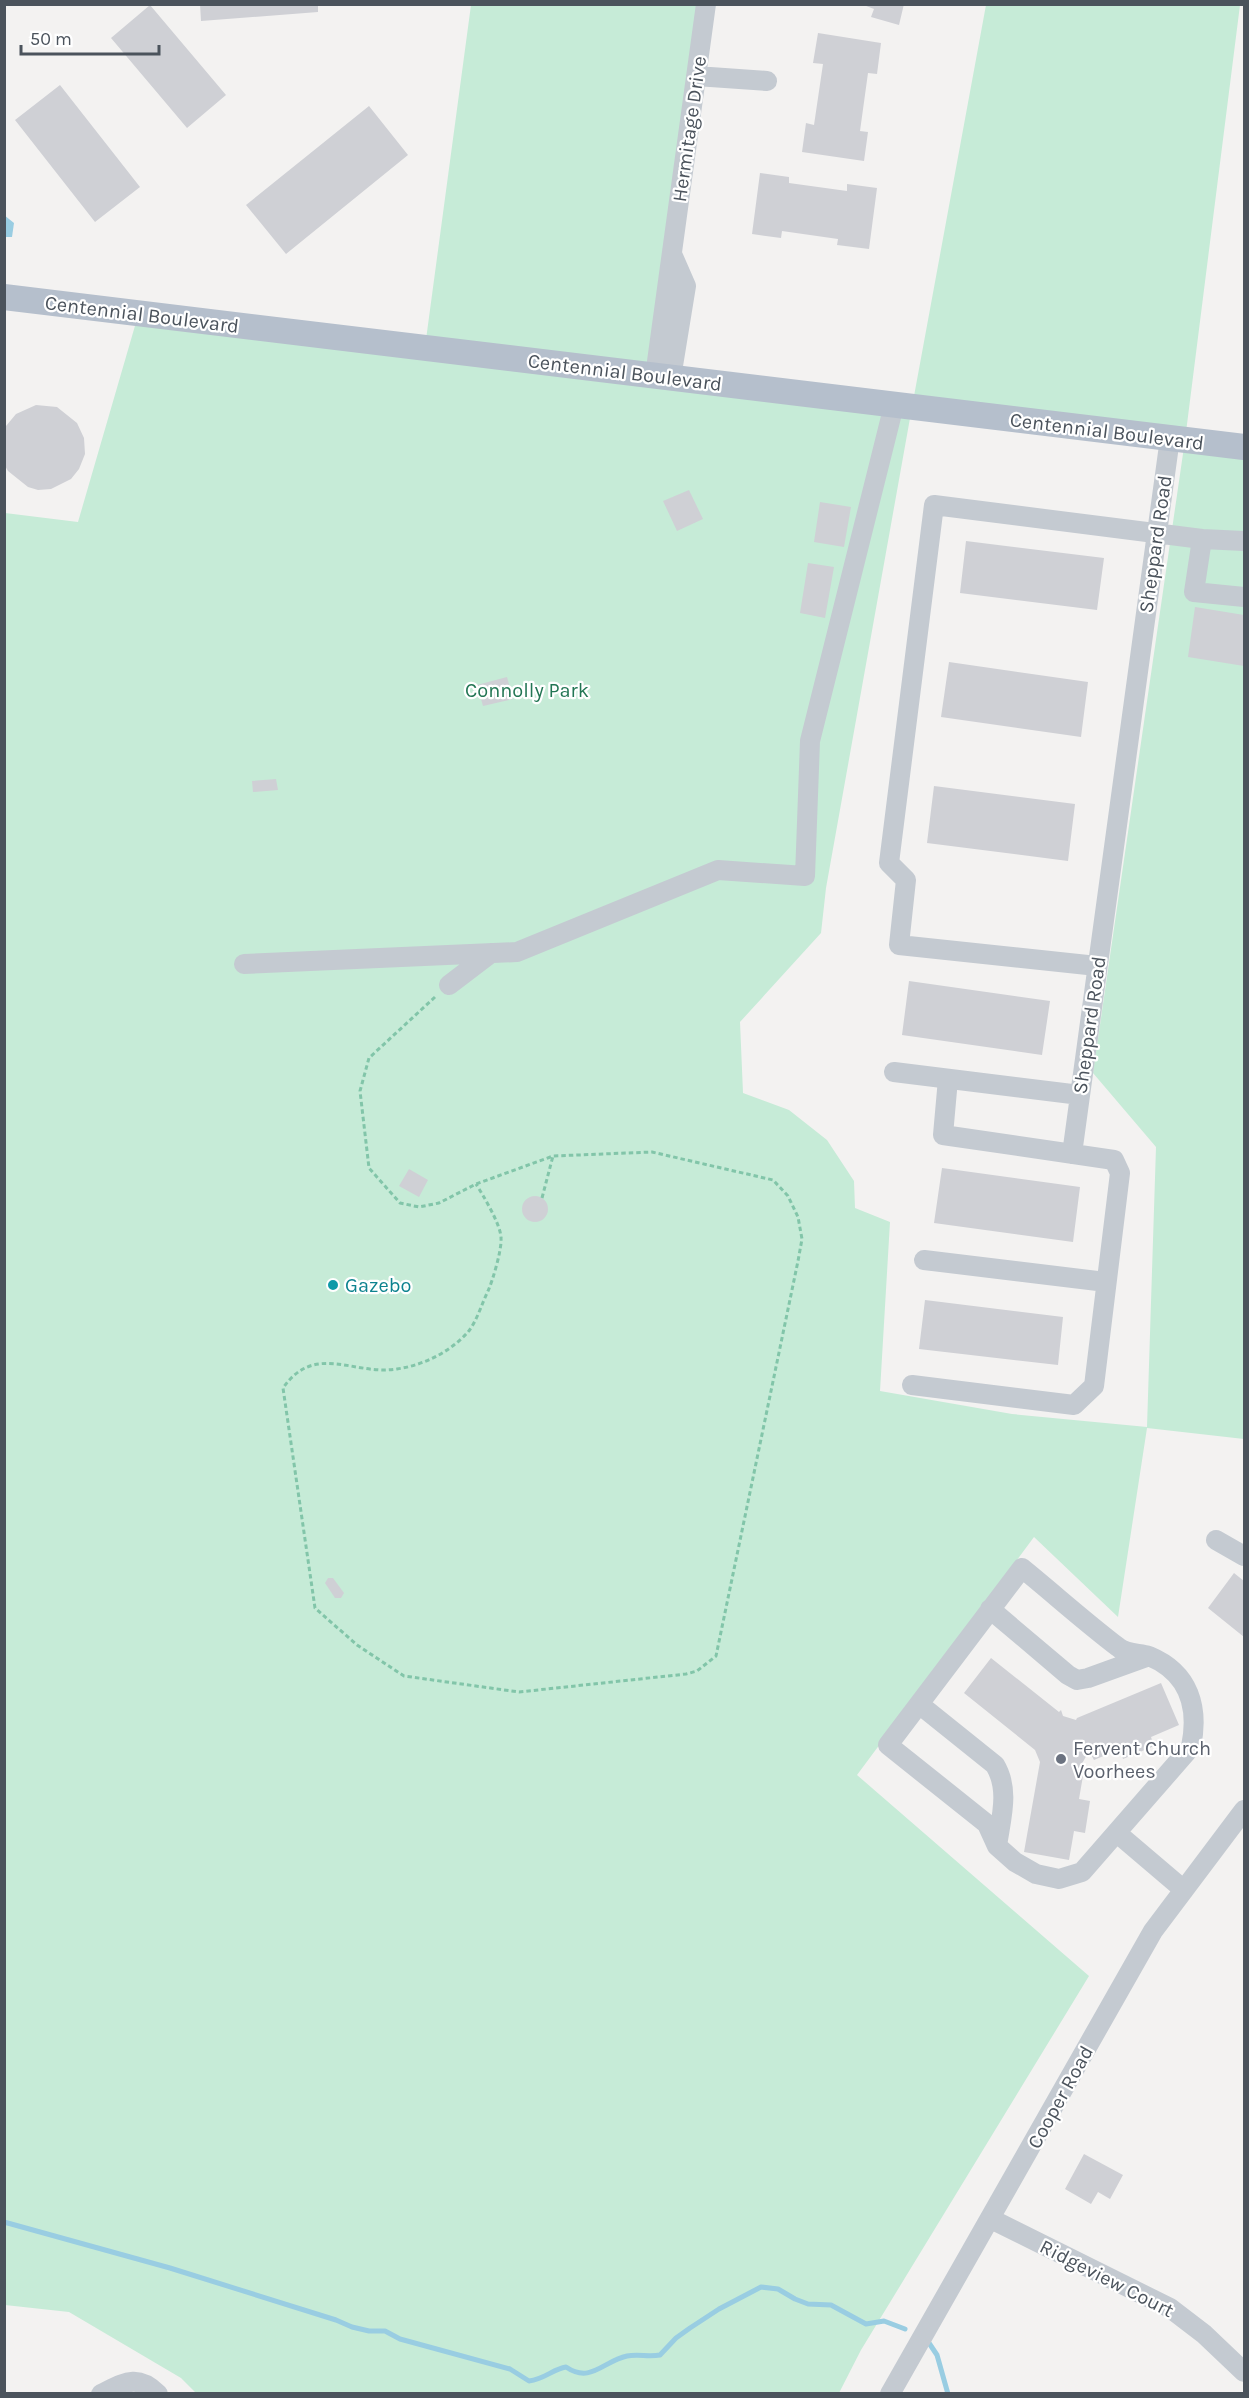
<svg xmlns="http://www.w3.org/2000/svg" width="1249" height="2398" font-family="Karla,sans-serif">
  <rect width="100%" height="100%" fill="#f3f2f1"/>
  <path fill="#c6ebd7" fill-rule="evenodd" d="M471,5H705L655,375L912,407L986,5H1240L1185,440L1244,448V1439L1147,1428L1118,1617L1034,1537L857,1775L1089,1976L861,2350L839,2393H196L181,2378L69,2312L5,2305V513L78,522L139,312L425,347ZM912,407L1185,440L1093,1073L1156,1147L1147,1427L1012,1414L880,1391L890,1222L855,1208L854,1181L827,1140L789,1110L743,1093L740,1022L821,933L826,888Z"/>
  <path fill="#99cde2" d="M4,215L14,223L12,237H5Z"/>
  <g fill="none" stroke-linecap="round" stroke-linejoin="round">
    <path stroke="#99cde2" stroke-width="5" d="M4,2222L170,2268L336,2320L352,2327L369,2331H385L400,2339L510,2369L529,2381C545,2379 553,2369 566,2367C591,2384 603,2361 627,2356C638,2354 649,2357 660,2355L676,2338L690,2328L719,2309L761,2287L778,2289L795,2299L808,2304L831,2305L866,2324L884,2321L905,2329
      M929,2343L937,2355L948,2394"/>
  </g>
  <path fill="#cfd0d5" d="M200,4H318V12L201,21Z
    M861,4H904L899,25L871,17L874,9Z
    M150,5L226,95L187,128L111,38Z
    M818,33L881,43L877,74L868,73L860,131L868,132L864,161L802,152L806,123L814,125L823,64L813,63Z
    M60,85L140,187L95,222L15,120Z
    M369,106L408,155L286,254L246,205Z
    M760,173L789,177V183L847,191V184L877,188L869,249L837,245L838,239L782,231L781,238L752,234Z
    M36,405L57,407L77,423L84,438L85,454L79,469L71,479L51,489L38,490L28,487L8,471L4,464L6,426L16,414Z
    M689,490L703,519L677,531L663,501Z
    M820,502L851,507L844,547L814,542Z
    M966,541L1104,558L1097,610L960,593Z
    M808,563L834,567L825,618L800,613Z
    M1195,607L1244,615V666L1188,657Z
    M949,662L1088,682L1081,737L941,717Z
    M507,677L513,699L483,706L477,685Z
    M276,779L278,790L253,792L252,781Z
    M934,786L1075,804L1068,861L927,843Z
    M909,981L1050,1001L1042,1055L902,1035Z
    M942,1168L1080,1187L1073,1242L934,1223Z
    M409,1169L428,1180L419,1197L399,1186Z
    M522 1209a13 13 0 1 1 26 0a13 13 0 1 1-26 0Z
    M327.5 1285a5.5 5.5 0 1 1 11 0a5.5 5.5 0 1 1-11 0Z
    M925,1300L1063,1317L1058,1365L919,1349Z
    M1234,1573L1244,1581V1637L1208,1608Z
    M328,1578H333L344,1593L341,1598H335L325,1583Z
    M991,1658L1059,1712L1061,1710L1063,1716L1076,1720L1077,1718L1161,1683L1179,1725L1151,1737L1154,1746L1123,1759L1120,1749L1094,1760L1089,1751L1079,1769L1084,1770L1079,1799L1090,1801L1085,1833L1074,1831L1069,1860L1024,1852L1040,1762L1035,1750L964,1693Z
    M1084,2154L1123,2175L1110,2199L1098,2192L1091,2204L1065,2189Z"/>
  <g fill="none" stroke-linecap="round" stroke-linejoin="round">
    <path stroke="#82c5a9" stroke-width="3" stroke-dasharray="4.5 3" stroke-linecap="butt" d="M435,997L369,1058L360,1091L369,1168L400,1203L419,1207L439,1203L476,1184L553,1156L652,1152L773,1180L788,1196L798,1217L802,1239L798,1261L716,1656L697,1671L686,1674L519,1692L404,1676L357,1645L315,1608L283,1388C315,1342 354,1376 397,1369C424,1365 450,1352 468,1332C477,1321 482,1303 488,1291C493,1280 502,1249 501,1238C501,1225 483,1195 476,1184
      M542,1198L553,1156"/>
    <path stroke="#c4cad1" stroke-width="20" d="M696,76L767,81
      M655,376L706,4
      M671,378L686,286L672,254
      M1244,541L1202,539L1194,592L1244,597
      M244,964L517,952L718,870L805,876L810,741L894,405
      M1097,966L899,945L906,880L889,863L934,505L1202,539
      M449,985L491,953
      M894,1072L1080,1095
      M1072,1154L1170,438
      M924,1260L1106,1282
      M912,1385L1074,1405L1094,1386L1120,1173L1114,1160L943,1135L948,1079
      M1216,1540L1244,1556
      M1022,1568C1054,1594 1085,1622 1118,1647C1126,1654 1139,1653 1149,1656C1190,1673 1199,1708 1191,1747L1082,1872L1059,1879L1036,1874L1015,1862L997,1846L987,1824L888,1745Z
      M990,1609L1068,1675L1077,1680L1088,1678L1149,1656
      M919,1704L995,1765C1010,1790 1001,1818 997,1846
      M1117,1833L1184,1890
      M991,2219L1170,2308L1204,2334L1244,2372
      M101,2394C124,2383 137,2373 158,2394
      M890,2394L1153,1931L1244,1810"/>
    <path stroke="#b5bfcc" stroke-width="26" d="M4,297L1244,447"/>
  </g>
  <circle fill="#0f9aa8" stroke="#fff" stroke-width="2" cx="333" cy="1285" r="6"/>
  <circle fill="#6b7280" stroke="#fff" stroke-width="2" cx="1061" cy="1759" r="6"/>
  <g text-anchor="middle" stroke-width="4.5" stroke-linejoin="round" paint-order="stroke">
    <g font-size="20" fill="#4b535c" stroke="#fff">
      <text transform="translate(689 129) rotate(-82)" y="7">Hermitage Drive</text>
      <text transform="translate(142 314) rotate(7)" y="7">Centennial Boulevard</text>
      <text transform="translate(625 372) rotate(7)" y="7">Centennial Boulevard</text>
      <text transform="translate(1107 431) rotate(7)" y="7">Centennial Boulevard</text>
      <text transform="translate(1155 544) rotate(-82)" y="7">Sheppard Road</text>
      <text transform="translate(1089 1025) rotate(-82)" y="7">Sheppard Road</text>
      <text transform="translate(1060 2097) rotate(-61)" y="7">Cooper Road</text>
      <text transform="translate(1107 2278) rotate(27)" y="7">Ridgeview Court</text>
    </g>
    <g font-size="20" fill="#237654" stroke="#fff">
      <text x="527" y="697">Connolly Park</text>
    </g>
    <g font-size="20" fill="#0d838f" stroke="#fff" text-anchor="start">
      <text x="345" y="1292">Gazebo</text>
    </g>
    <g font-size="20" fill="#5b616d" stroke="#fff" text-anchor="start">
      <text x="1073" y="1755">Fervent Church<tspan x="1073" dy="23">Voorhees</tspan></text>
    </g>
  </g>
  <rect width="1249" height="2398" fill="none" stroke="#4b535c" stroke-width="12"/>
  <path d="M21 45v9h138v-9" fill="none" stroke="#4b535c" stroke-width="3"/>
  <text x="30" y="45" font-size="18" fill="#4b535c" stroke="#ffffff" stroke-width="4.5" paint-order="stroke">50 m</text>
</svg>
